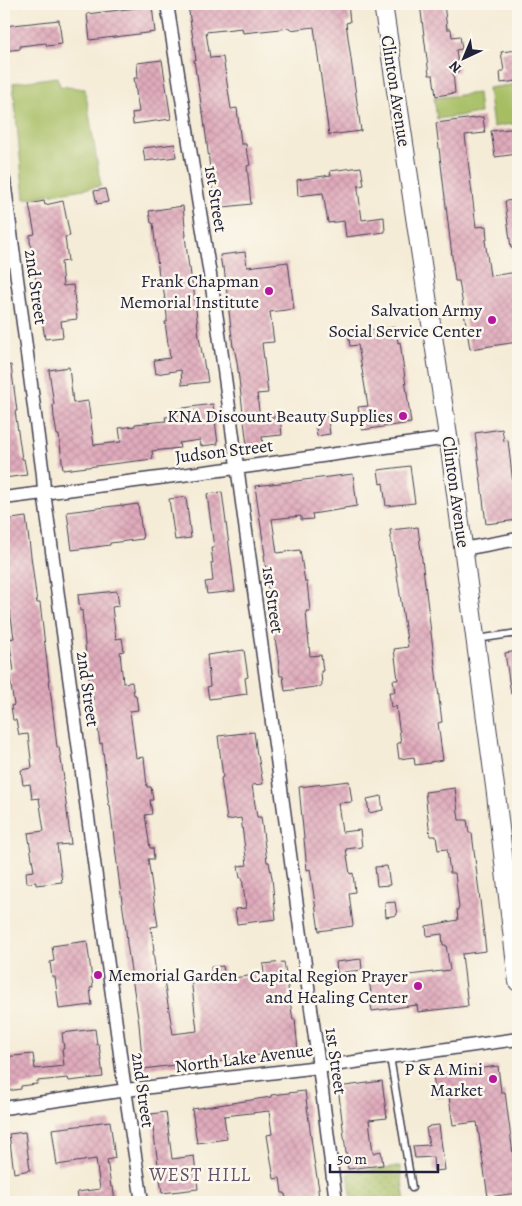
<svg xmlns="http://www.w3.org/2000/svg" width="522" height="1206" font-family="Alegreya,serif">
  <defs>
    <pattern id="garden-dots" width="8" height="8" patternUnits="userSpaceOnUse" patternTransform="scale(1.25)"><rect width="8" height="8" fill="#a6bd62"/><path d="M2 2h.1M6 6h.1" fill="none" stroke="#879952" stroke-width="1.8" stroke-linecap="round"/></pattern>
    <pattern id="building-cross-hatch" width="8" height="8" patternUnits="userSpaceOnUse" patternTransform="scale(1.25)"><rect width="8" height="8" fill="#e0abbc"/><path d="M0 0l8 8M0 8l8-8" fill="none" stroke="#c093a2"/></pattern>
  </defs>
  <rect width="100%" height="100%" fill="#fbf7ec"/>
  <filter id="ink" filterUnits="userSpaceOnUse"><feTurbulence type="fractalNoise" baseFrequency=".02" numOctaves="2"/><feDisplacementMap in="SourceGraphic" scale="10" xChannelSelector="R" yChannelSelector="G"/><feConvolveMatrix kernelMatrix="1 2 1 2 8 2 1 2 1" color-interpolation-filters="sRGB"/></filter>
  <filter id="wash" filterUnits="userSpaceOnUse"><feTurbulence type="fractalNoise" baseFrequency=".0096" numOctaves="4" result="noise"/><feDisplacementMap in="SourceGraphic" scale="20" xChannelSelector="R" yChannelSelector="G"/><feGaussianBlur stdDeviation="1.12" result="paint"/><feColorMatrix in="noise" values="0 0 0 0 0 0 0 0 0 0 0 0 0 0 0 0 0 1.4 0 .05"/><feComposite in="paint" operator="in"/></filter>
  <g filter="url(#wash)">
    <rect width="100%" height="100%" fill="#f5ecd7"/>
    <path fill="#a6bd62" stroke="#64704e" d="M57,77L60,86L85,89L101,186L24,199L13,83Z
      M518,84V123L493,127L488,88Z
      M478,93L480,113L437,119L434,98Z"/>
    <path fill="url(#garden-dots)" stroke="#64704e" d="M400,1166L405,1202H352L348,1173Z"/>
    <g id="blocks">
      <path fill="url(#building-cross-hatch)" d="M200,4H348L350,22L346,23L361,131L329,135L314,27L290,30V28L243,33L242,28L206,32L210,58L223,57L231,109L237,108L241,144H246L247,154H248L250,165L247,166L251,204L215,208L203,112H202L197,74H196L194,60H196L188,5Z
        M420,4H444L447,29H451L452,37L460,36L462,49L456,50L459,72H453L455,93L436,96L433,75H429Z
        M152,6L155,32L90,40L87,14Z
        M59,20L62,44L47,46L46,43L20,46V49L4,51V26Z
        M518,50V81L501,83L500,71H504L501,52Z
        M162,60L171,119L133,124L132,113L139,112L134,78H138L137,63Z
        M483,117L485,133L465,135L476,227L486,226L487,240H485L490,276L518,272V342L470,349L459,281H455L436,123Z
        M518,128V154L495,157L491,131Z
        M175,144L176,157L145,161L143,148Z
        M361,167L364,185L358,186V189L362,220L384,217L385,232L346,237L344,221L328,223L323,193L298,196L297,180L331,175L330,171Z
        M105,189L108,202L97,204L94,191Z
        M518,200V248H511L505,201Z
        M44,201L45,205L63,201L70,236L65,237L68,261L61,262L63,286L73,285L77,319L61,321L63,337L45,339L30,241V235L35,234L29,204Z
        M183,206L186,236H185L189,268H190L192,283H193L199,337L205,369H206L208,382L182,385L181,370L156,374L154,360L170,358L165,322H167V316L163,285H160L153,223H151L149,211Z
        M245,252L247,267L288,262L294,309L270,312L274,342L262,343L268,393L257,394L260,419L280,416L282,435L262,437L263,445L247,446L237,362L234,347H233L224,267L222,268L220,255Z
        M396,327L398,343L400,342L411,423L362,430L358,407L368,406L358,345L350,346L348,332Z
        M11,365L17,411H15L22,459H24L27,475L4,478V366Z
        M69,367L73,403L88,401L94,445L121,442L119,428L135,426V424L166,421L165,417L176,416V409L213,404L218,444L201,446L200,440L179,443L180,448L152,451L153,459L63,470L59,435H57L54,417L53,405H54L49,370Z
        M327,412L330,434L317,436L314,413Z
        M502,429L504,441L508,440L513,484H518V520L486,524L475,433Z
        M410,466L415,503L386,506L383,483L380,484L378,470Z
        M353,474L357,506L344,508V509L312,514L313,519L301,520V516L272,519L277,553L300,550L305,582H307L310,611H306L310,656L321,655L323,671H321L322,686L285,691L283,676H280L278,656L272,622L264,555H265L255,486Z
        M222,492L235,591L207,594L205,582L213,581L211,563H213L211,548H214L207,494Z
        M186,497L191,538L175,540L169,499Z
        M138,504L143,539L110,543V545L72,550L67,512L122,505V506Z
        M26,517L37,603H40L57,747H59L64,779H63L71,844L57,845L62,882L36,885V882L27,883L26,872L34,871L28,833L44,831L39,798L32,799L30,784L23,785L21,770L32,768L28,734L19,735L16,720H13L11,706L14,705L9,672L14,671L9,639L14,638L10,610L6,611L4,594V520Z
        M418,527L442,722L438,723L443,760L430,762V763L415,765L414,757L399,759L397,743H401L396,706L391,707L389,692H395L393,680H398L394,649L408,647L394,555L393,556L390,530Z
        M117,591L119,606L112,607L116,639L122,638L124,651L120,652L123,683L132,682L134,695H136L138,710L130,711L136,758L144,757L147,787H151L153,800H150L152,814L145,815L150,848H153L154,859H148L158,926L151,927L154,951H153L157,982L164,981L173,1034L197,1031L191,978L212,976L211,967L223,966L225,979L264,974L263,964L284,962L293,1020L295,1019L298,1050L238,1058L239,1059L209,1063L192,1065L191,1063L143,1069L139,1024L127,944L126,930L119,880L110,805H109L107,792H108L102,743L100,744L96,715H95L91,685H90L86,656L82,610L80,611L78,595Z
        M244,650L248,677L245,678L247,694L209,699L207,687L210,686L207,655Z
        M518,651V694H511L505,653Z
        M254,732L257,755H258L263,784L252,785L257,817H261L267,862H269L272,878L276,919L237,924L235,909L246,908L242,877L240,878L238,866L247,865L241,818L227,820L221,778L223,777L218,736Z
        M349,781L352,802L338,803L342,832L360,830L362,847L346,849L350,874L353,873L355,892L349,893L353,926L319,931L310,869L307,870L299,787Z
        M455,788L459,820H467L469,833H472L486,951L462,954L468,1006L418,1012L417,1005L372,1011L369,992H371L369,980L450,970L446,945H443L442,934L427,936L426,926L458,920L457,909L459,908L455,873H450L447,849L438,850L436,836H430L425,792Z
        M381,796L383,810L369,813L367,799Z
        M387,866L390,885L377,886L375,867Z
        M395,902L397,915L386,917L385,903Z
        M87,941L93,987L90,988L92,1005L59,1009L55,977H52L50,962L54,961L52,946Z
        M361,959L362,970L337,973L336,962Z
        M95,1029L97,1045L99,1044L103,1077L69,1081L68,1078L37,1081V1084L21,1086V1089L6,1091L4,1071V1057L33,1054L35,1069L64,1066L62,1049H64L62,1033Z
        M498,1066L501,1092H505L518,1193L488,1197L477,1122L453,1125L449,1097L436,1098L433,1075Z
        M382,1081L387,1118L369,1120L373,1153L381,1151L383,1165L348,1169L338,1087Z
        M305,1091L314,1160L319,1189H318L319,1202H286L285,1193H282L280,1178L274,1179L267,1135L272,1134L269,1111L224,1116L227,1139L197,1143L192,1109L271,1097V1095Z
        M166,1112L172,1159L194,1156L198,1189L162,1193L151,1114Z
        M110,1121L115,1158L107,1160L111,1187H113L115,1202H79L77,1192L100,1189L96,1159L57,1165L52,1129L94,1124V1123Z
        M439,1125L445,1170L434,1171L433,1157L415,1158L413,1146L429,1145L426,1128L429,1127V1126Z
        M25,1132L30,1170L14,1173L9,1134Z"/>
    </g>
  </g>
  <g filter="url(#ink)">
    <use href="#blocks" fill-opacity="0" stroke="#424052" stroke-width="1"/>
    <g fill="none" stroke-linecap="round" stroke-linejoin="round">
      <defs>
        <path id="lane" d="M477,639L518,633
          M390,1057L412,1188"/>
        <path id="street" d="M167,4L217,319L319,1067L336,1202
          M4,180L43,475L44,492L123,1076L142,1202
          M4,498L251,466L449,438
          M463,549L518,539
          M4,1108L126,1090L319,1067L518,1039"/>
        <path id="secondary" d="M383,4L451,456L496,794L518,982"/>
      </defs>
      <use href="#lane" stroke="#424052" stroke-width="9"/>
      <use href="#street" stroke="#424052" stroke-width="15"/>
      <use href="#secondary" stroke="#424052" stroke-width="20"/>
      <use href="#lane" stroke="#fff" stroke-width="6"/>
      <use href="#street" stroke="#fff" stroke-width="12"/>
      <use href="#secondary" stroke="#fff" stroke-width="18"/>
    </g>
  </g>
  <g fill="#b5179e" stroke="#fbf7ec" stroke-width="2">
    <circle cx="269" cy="291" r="5"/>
    <circle cx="492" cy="320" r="5"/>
    <circle cx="403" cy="416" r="5"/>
    <circle cx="98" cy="975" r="5"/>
    <circle cx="418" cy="986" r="5"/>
    <circle cx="493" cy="1079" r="5"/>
  </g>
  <g text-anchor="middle" stroke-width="5" stroke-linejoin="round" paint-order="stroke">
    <g font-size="18" fill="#22223b" stroke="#fbf7ec">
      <text transform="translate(396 91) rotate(81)" y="6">Clinton Avenue</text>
      <text transform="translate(216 199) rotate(81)" y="6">1st Street</text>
      <text transform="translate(36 287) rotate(82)" y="6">2nd Street</text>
      <text transform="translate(224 451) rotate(-7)" y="6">Judson Street</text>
      <text transform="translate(456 492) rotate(82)" y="6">Clinton Avenue</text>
      <text transform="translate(273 600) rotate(82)" y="6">1st Street</text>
      <text transform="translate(88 689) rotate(82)" y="6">2nd Street</text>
      <text transform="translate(244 1058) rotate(-7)" y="6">North Lake Avenue</text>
      <text transform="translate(336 1061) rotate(82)" y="6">1st Street</text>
      <text transform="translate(143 1090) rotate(82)" y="6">2nd Street</text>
    </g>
    <g font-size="18" fill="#22223b" stroke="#fbf7ec" text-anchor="end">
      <text x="259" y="287">Frank Chapman<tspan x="259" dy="21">Memorial Institute</tspan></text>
      <text x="482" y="316">Salvation Army<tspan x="482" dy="21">Social Service Center</tspan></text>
      <text x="393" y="422">KNA Discount Beauty Supplies</text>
      <text x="108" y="981" text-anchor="start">Memorial Garden</text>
      <text x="408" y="982">Capital Region Prayer<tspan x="408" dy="21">and Healing Center</tspan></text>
      <text x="483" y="1075">P &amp; A Mini<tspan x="483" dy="21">Market</tspan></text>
    </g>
    <g font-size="19" letter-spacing="1" fill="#645268" stroke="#fbf7ec">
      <text x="200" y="1181">WEST HILL</text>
    </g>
  </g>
  <rect width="522" height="1206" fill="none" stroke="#fbf7ec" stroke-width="20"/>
  <g transform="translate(464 58) rotate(224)" stroke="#fbf7ec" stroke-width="4" paint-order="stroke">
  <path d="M0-4L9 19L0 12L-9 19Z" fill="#22223b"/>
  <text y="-8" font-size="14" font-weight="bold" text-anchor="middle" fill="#22223b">N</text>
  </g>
  <path d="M330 1164v8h108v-8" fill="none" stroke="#22223b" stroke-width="2.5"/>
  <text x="337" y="1164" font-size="15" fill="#22223b" stroke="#fbf7ec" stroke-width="4" paint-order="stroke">50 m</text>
</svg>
